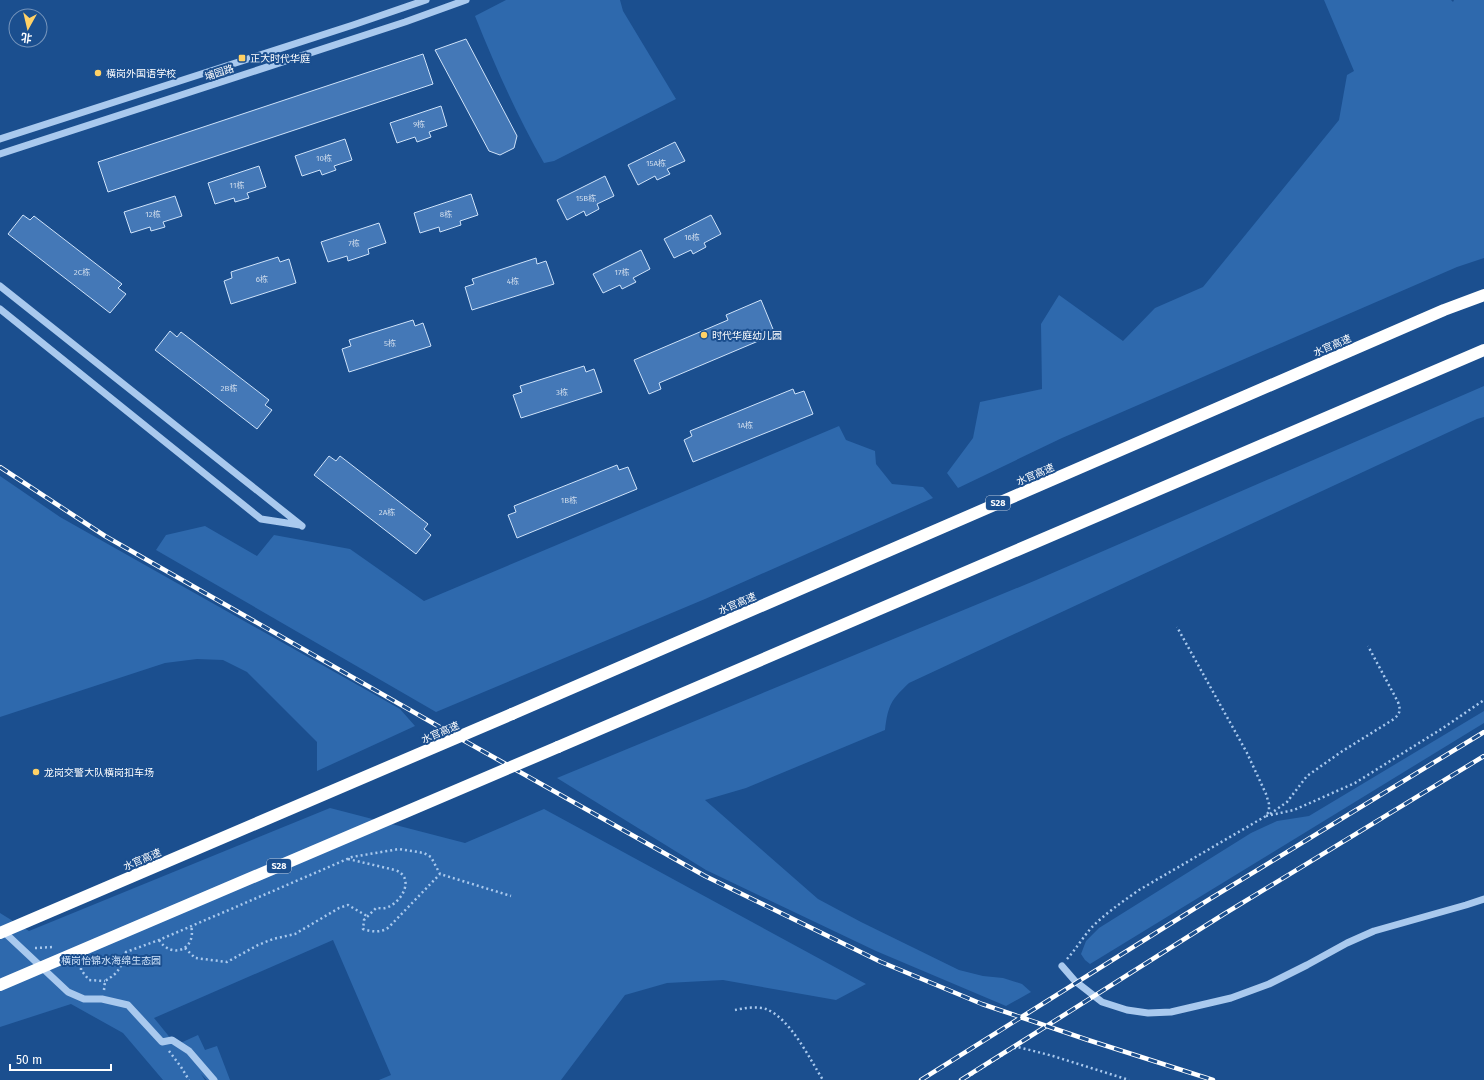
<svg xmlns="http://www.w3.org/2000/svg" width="1484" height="1080" font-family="'Fira Sans','Noto Sans SC',sans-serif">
  <rect width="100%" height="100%" fill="#1b4f8f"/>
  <path fill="#2e69ad" d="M506,0H620L623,11L676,99L554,161L544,163C517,116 495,66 475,16Z
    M1324,0H1451L1453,2L1454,0H1484V258L1457,267L1062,438L958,488L947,473L973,438L980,402L1042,389L1041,324L1059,295L1123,341L1155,308L1203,287L1339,120L1347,75L1354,71Z
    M1484,386V417L1477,419L909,683C891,700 888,705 885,730L746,788L705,800L818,899L861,922L959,970L983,976L1003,978L1022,984L1031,992L1006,1006L876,951L706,870L557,778L1034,581Z
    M839,426L846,440L875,451L876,464L892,484L923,487L933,498L705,599L436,712L156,550L166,535L205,526L257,556L274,535L350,549L424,601Z
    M0,476L60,517L400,709L415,726L317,771V742L247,672L223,660L197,659L165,663L0,717Z
    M1484,711V723L1090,964L1085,960L1081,954L1086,941L1099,928L1251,833L1277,821L1309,816Z
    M330,808L465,843L544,809L866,984L836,1000L723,980L667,983L625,995L561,1080H379L391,1075L333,940L154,1018L176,1045L198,1035L205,1050L217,1046L230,1080H207L201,1074L205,1080H163L123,1033L71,1004L0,1027V913L29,931Z"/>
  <path fill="#4478b7" stroke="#cfe3fa" d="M466,39L517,136L514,148L500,155L489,151L435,50Z
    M423,54L433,84L108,192L98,162Z
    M441,106L447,126L429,132L431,137L417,142L415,137L397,143L390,123Z
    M345,139L352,160L334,166L336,170L322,175L320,170L302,176L295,156Z
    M675,142L685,161L667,169L670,174L657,180L655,176L638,185L628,165Z
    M259,166L266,187L247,193L249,198L235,202L234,198L215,204L208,183Z
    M605,176L614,196L597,204L599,209L586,216L584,211L567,220L557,200Z
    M471,194L478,215L460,221L461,225L440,232L439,227L420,233L414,213Z
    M175,196L182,216L163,222L165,227L151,231L150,227L131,233L124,212Z
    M23,215L30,220L34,216L122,284L118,288L126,294L110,313L8,234Z
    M711,215L721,234L704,243L706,247L693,254L691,250L674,258L664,239Z
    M379,223L386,243L368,249L369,254L348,261L347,256L328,262L321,242Z
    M641,250L650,269L633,278L636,282L622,289L620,285L603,293L593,274Z
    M278,257L280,262L289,259L296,283L231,304L224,281L232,278L231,272Z
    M536,258L537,264L546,261L554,284L472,310L465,287L474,284L472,279Z
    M761,300L775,334L659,383L661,389L649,394L634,360L728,320L726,315Z
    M413,320L415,326L423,323L431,346L349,372L342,349L351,346L349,340Z
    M170,331L177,337L181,332L269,400L265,405L272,410L257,429L155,350Z
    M584,366L586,372L594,369L602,392L521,418L513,395L522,392L520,386Z
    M793,389L795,394L804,391L813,414L693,462L684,440L692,436L690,431Z
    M329,456L336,461L340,456L428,524L424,529L431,535L416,554L314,475Z
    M617,465L619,470L628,467L637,489L517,538L508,515L516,512L514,506Z"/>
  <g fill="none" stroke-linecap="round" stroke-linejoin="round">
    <path stroke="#a9c9ee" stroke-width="2.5" stroke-dasharray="2 3" stroke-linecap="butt" d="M1270,814L1287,802L1307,776L1341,752L1394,719C1400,713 1401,711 1398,702L1368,646
      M1266,816L1294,810L1355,783L1443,728L1484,700
      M348,859L395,870C415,877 403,901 388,907C384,909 380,908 376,908L364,920L363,929C372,932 382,933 389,927L440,874
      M159,940C172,960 197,949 191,926
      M35,948L54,947
      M185,948L195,958L227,962L258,945L273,939L295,934L339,908L348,905L367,916
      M1067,959C1076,949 1083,937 1092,927C1106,913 1122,902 1139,890L1266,816L1269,811V804L1266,794L1247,753L1177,627
      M81,963V970L89,980L105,981
      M104,990L105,981C119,973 121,967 126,952L159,940L352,857L399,849L424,853L431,857L440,874L511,896
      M735,1010C744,1008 757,1006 766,1009C791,1019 809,1058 823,1080
      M169,1051L181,1067L189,1080
      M963,1080L1012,1049L1018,1047L1053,1056L1129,1080"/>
    <path stroke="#a9c9ee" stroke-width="7" d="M0,139L353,25L426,0
      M0,154L405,22L466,0
      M0,286L302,526
      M0,309L261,519L300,525
      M2,930L68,992L84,999H102L128,1005L162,1042L172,1040L189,1051L214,1080
      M1062,966L1075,981L1102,1002L1127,1010L1148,1013L1171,1012L1231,998L1269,984L1307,965L1347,943L1374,931L1466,905L1484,899"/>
    <path stroke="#fff" stroke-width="12" d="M512,714L1444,310L1484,295
      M558,747L1484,350"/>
    <defs>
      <path id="rail" d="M0,467L105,536L438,726L705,876L881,962L982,1004L1088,1040L1213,1080
        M921,1080L1213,897L1484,732
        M961,1080L1224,914L1484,756"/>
    </defs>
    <use href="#rail" stroke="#fff" stroke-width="4.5"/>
    <use href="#rail" stroke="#1b4f8f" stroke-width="3" stroke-dasharray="9" stroke-linecap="butt"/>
    <path stroke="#fff" stroke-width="12" d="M0,933L512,714
      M0,985L558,747"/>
  </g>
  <g fill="#ffd166" stroke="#1b4f8f" stroke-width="1.5">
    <rect x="238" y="54" width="8" height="8" rx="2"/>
    <circle cx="98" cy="73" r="4"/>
    <circle cx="704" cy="335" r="4"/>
    <circle cx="36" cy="772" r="4"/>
  </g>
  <g text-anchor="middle" stroke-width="4" stroke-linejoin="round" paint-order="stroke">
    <g font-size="8" fill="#d0dded">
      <text x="419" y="127">9栋</text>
      <text x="324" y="161">10栋</text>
      <text x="656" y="166">15A栋</text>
      <text x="237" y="188">11栋</text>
      <text x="586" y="201">15B栋</text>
      <text x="153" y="217">12栋</text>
      <text x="446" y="217">8栋</text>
      <text x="692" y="240">16栋</text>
      <text x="354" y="246">7栋</text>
      <text x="82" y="275">2C栋</text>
      <text x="622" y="275">17栋</text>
      <text x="262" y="282">6栋</text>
      <text x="513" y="284">4栋</text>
      <text x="390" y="346">5栋</text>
      <text x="229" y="391">2B栋</text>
      <text x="562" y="395">3栋</text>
      <text x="745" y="428">1A栋</text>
      <text x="569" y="503">1B栋</text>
      <text x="387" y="515">2A栋</text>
    </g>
    <g fill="#1b4f8f" stroke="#bbcadd" stroke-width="1">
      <rect x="986" y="496" width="24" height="14" rx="3"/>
      <rect x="267" y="859" width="24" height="14" rx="3"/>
    </g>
    <g font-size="9" font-weight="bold" fill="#fff">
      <text x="998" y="506">S28</text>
      <text x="279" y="869">S28</text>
    </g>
    <g font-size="10" fill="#fff" stroke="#1b4f8f" text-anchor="start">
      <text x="250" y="62">正大时代华庭</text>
      <text x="106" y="77">横岗外国语学校</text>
      <text x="712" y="339">时代华庭幼儿园</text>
      <text x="44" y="776">龙岗交警大队横岗扣车场</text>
    </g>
    <g font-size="10" fill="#fff" stroke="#1b4f8f">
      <text transform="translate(219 72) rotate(-18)" y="4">埔园路</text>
      <text transform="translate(1332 345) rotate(-23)" y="4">水官高速</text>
      <text transform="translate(1035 474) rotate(-23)" y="4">水官高速</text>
      <text transform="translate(737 603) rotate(-23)" y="4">水官高速</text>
      <text transform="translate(440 732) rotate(-23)" y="4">水官高速</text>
      <text transform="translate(142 859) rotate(-23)" y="4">水官高速</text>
    </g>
    <g font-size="10" fill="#cfe3fa" stroke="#1b4f8f">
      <text x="111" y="964">横岗怡锦水海绵生态园</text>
    </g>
  </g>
  <g transform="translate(28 28) rotate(188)"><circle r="19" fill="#1b4f8f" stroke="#7695bc"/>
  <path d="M0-3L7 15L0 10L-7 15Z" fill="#ffd166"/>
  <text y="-6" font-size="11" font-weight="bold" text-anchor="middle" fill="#ffffff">北</text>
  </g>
  <path d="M10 1064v6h101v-6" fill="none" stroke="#ffffff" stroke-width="2"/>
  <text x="16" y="1064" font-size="12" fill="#ffffff" stroke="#1b4f8f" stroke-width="3" paint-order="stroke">50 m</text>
</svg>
